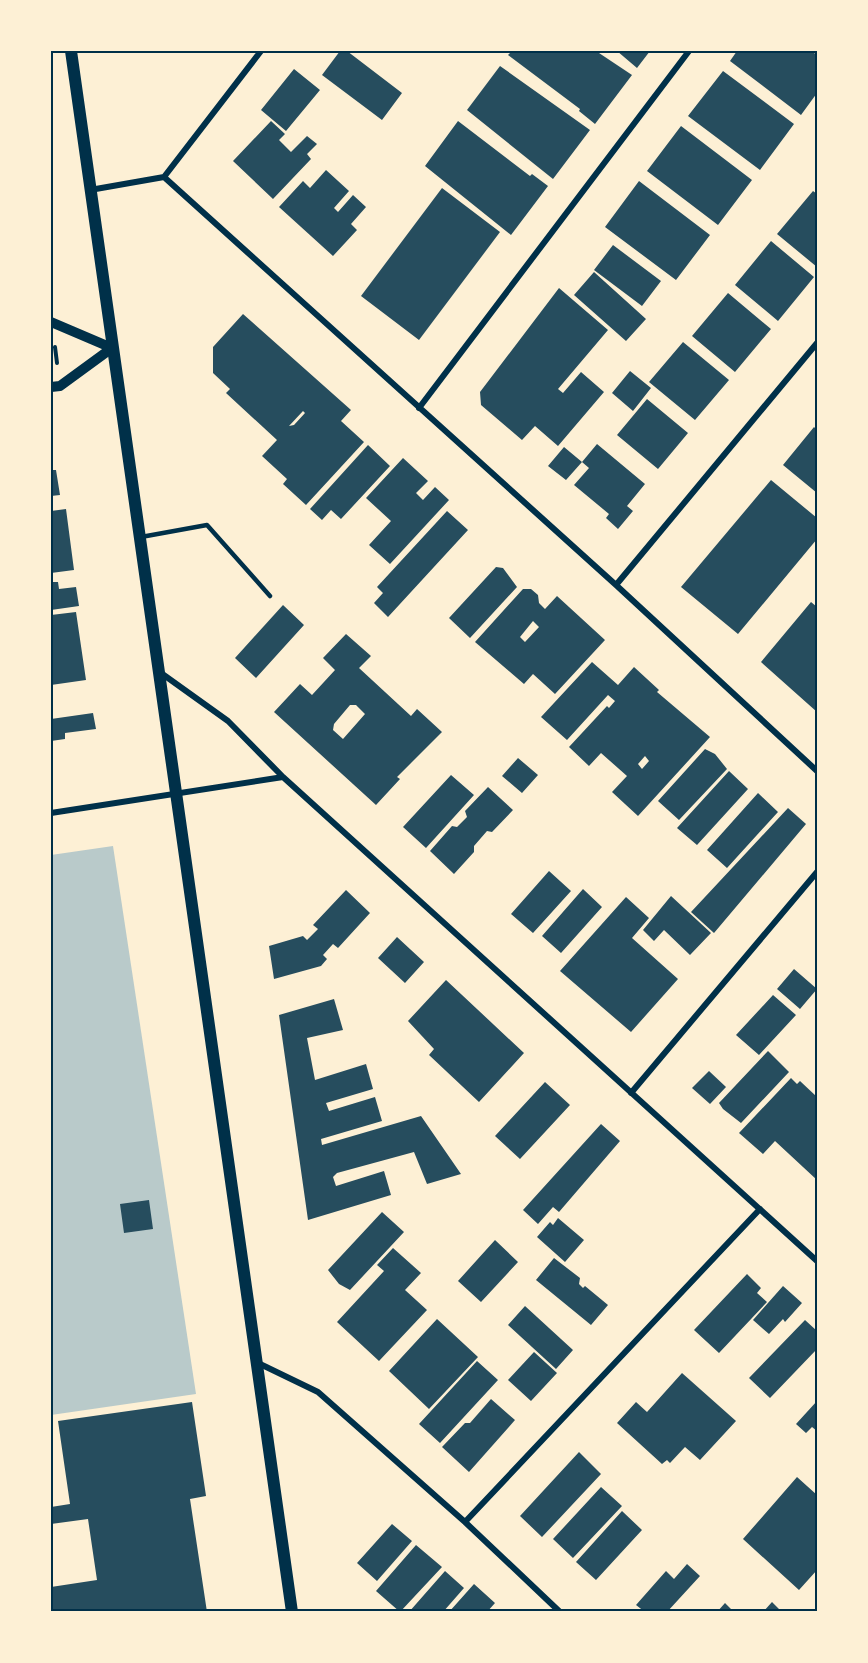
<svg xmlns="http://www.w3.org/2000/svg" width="868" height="1663" font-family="'Noto Serif',serif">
  <rect width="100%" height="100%" fill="#fdf0d5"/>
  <path fill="#b9caca" d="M113,846L196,1394L51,1415V855Z"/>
  <path fill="#264d5e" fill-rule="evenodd" d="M340,51H347L402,93L382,120L322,75Z
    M512,51H596L632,75L595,124L579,111L580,109L508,55Z
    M617,51H650L637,68Z
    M737,51H811L817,55V93L801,115L730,61Z
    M500,66L590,130L553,179L467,110Z
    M294,69L320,90L286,131L261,110Z
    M723,71L794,124L760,170L688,116Z
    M271,121L285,134L279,140L291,152L307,136L317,144L307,154L311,159L273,199L233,161Z
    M458,121L530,176L532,174L548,186L511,235L425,166Z
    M681,126L752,180L718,225L647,171Z
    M326,170L349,191L334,208L338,212L353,195L366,207L351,224L357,230L333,256L279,207L303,181L310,188Z
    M639,181L710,235L676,280L605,227Z
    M442,188L500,232L419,340L361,296Z
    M813,191L817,194V267L777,234Z
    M771,241L814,277L778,321L735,285Z
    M613,245L661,281L642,306L594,270Z
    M594,272L646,319L626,341L574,295Z
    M559,288L608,330L558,389L563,393L581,372L604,392L558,446L535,426L522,440L481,405L480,392Z
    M728,293L771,329L735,372L692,336Z
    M243,314L351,410L341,421L364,442L306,505L283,484L287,479L262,456L277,440L226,393L230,389L213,373V347ZM303,411L305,413L294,425L289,426Z
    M683,342L729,380L695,420L649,382Z
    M630,371L651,388L633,411L612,393Z
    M647,399L688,433L658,469L617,435Z
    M814,427L817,430V493L783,465Z
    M597,444L645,484L627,506L633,511L618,529L606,518L609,514L574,485L589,468L582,462Z
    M368,445L390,466L341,519L331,510L322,520L310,509Z
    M564,447L582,462L566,480L548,466Z
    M403,458L428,481L416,493L423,500L435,487L449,500L390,564L369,545L391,521L366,498Z
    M51,470H56L60,495L51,496Z
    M771,480L817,518V539L738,634L681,587Z
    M66,509L74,570L51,573V511Z
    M447,511L468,530L388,617L374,603L383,593L377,587Z
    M496,567L503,568L517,587L470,638L449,618Z
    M51,582H58L59,589L76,587L79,606L51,610Z
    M523,589H531L538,595L539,603L545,609L557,596L605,640L555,694L533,674L524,684L475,642ZM533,621L539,627L525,642L520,637Z
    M811,602L817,607V712L761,662Z
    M283,605L304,625L256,678L235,658Z
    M76,612L86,680L51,685V615Z
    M346,634L371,656L359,668L411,716L417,709L442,732L397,777L400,779L376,805L274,712L300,684L312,695L335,670L323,658ZM350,705H356L365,714L343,739L333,730L334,724Z
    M592,662L618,685L634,667L659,690L657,692L710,737L638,816L612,792L627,776L601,753L589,766L569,747L607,706L609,708L615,701L608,695L567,740L541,717ZM645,756L649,761L642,769L638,764Z
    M93,713L96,729L65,733V739L51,741V719Z
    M705,749L715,754L727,769L679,820L658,801Z
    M518,758L538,775L522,793L502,776Z
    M729,771L748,789L697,845L677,828Z
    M451,775L474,795L426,848L403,827Z
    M488,787L513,810L492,832L487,831L474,846V852L454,874L430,851L452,826L457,827L467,817L465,811Z
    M758,793L778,812L727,868L707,850Z
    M788,808L806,824L714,933L691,912Z
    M549,871L571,891L533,933L511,914Z
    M583,889L602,907L561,953L542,936Z
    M346,890L370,913L338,948L333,944L323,955L327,959L321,966L274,979L269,946L303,936L307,940L318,929L313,925Z
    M671,896L711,933L690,955L664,930L654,941L643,930Z
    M626,897L649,918L632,938L678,979L631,1032L560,971Z
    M397,937L424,962L405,983L378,958Z
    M794,969L817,989L800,1009L777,989Z
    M446,980L524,1053L479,1102L429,1055L434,1049L408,1021Z
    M773,995L796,1015L759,1055L736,1035Z
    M334,999L343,1030L307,1038L315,1080L366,1064L373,1089L326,1103L329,1111L375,1097L382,1121L321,1139L322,1145L421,1116L461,1174L427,1184L414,1152L337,1173L333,1177L336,1186L384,1171L391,1195L308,1220L279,1015Z
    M768,1051L789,1072L741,1123L723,1109L719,1103Z
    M709,1071L726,1087L710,1104L692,1088Z
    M791,1078L797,1084L800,1081L817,1097V1180L775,1141L763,1154L739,1133Z
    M545,1082L570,1105L520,1159L495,1136Z
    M601,1124L620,1141L559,1212L553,1207L538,1224L523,1210Z
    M149,1200L153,1229L124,1233L120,1204Z
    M382,1212L404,1232L350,1290L339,1284L328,1270Z
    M558,1218L584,1240L565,1262L537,1237L550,1222L553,1225Z
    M495,1240L518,1262L481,1302L458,1281Z
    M393,1248L421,1273L405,1290L427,1310L379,1361L337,1322L384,1271L377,1265Z
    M554,1258L580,1278L579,1284L583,1288L585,1286L608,1305L591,1325L536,1280Z
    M747,1274L761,1288L757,1293L767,1302L719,1353L694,1330Z
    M783,1286L802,1303L785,1322L783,1319L769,1334L753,1320Z
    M525,1306L573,1350L556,1369L508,1325Z
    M437,1319L478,1357L429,1409L389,1371Z
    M805,1320L817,1331V1349L770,1398L749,1378Z
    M534,1352L557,1373L531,1401L508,1380Z
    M477,1361L498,1380L440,1443L419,1424Z
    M682,1373L736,1421L700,1460L685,1447L670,1463L667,1460L662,1464L617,1423L636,1402L647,1412Z
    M491,1399L515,1420L469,1472L442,1447L465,1423H470Z
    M817,1401V1431L812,1427L806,1433L796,1424Z
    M192,1402L206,1496L190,1499L207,1612H51V1587L97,1580L88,1519L51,1524V1507L70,1504L58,1421Z
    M579,1452L601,1474L542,1537L520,1516Z
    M797,1477L817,1495V1565L815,1568L817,1570L799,1590L743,1539Z
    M601,1487L622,1506L573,1558L553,1539Z
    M622,1511L642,1530L596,1580L576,1562Z
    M392,1524L412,1541L377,1581L357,1563Z
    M416,1545L442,1567L400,1612L376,1591Z
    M687,1564L700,1576L667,1612H645L636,1605L666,1571L674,1579Z
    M445,1571L464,1588L443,1612H409Z
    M474,1584L495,1603L487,1612H449Z
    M772,1602L782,1612H763Z
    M725,1603L734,1612H717Z"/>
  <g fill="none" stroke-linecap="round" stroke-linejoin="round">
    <path stroke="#003049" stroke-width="4" d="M55,347L57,363"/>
    <path stroke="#003049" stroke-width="4.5" d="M141,537L207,525L270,596"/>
    <path stroke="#003049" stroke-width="6" d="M164,177L616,585L817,771
      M164,177L261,51
      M90,190L164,177
      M419,408L689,51
      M616,585L817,343
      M161,673L228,721L283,777
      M51,813L283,777L817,1261
      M631,1093L817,872
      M258,1363L318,1392L465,1522L560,1612
      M465,1522L760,1209"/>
    <path stroke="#003049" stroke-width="10" d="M51,322L112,348L60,386L51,387"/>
    <path stroke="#003049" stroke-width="12" d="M71,51L292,1612"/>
  </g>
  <rect width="868" height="1663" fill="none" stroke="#fdf0d5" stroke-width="105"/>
  <rect x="52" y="52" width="764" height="1558" fill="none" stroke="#003049" stroke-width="2"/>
</svg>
